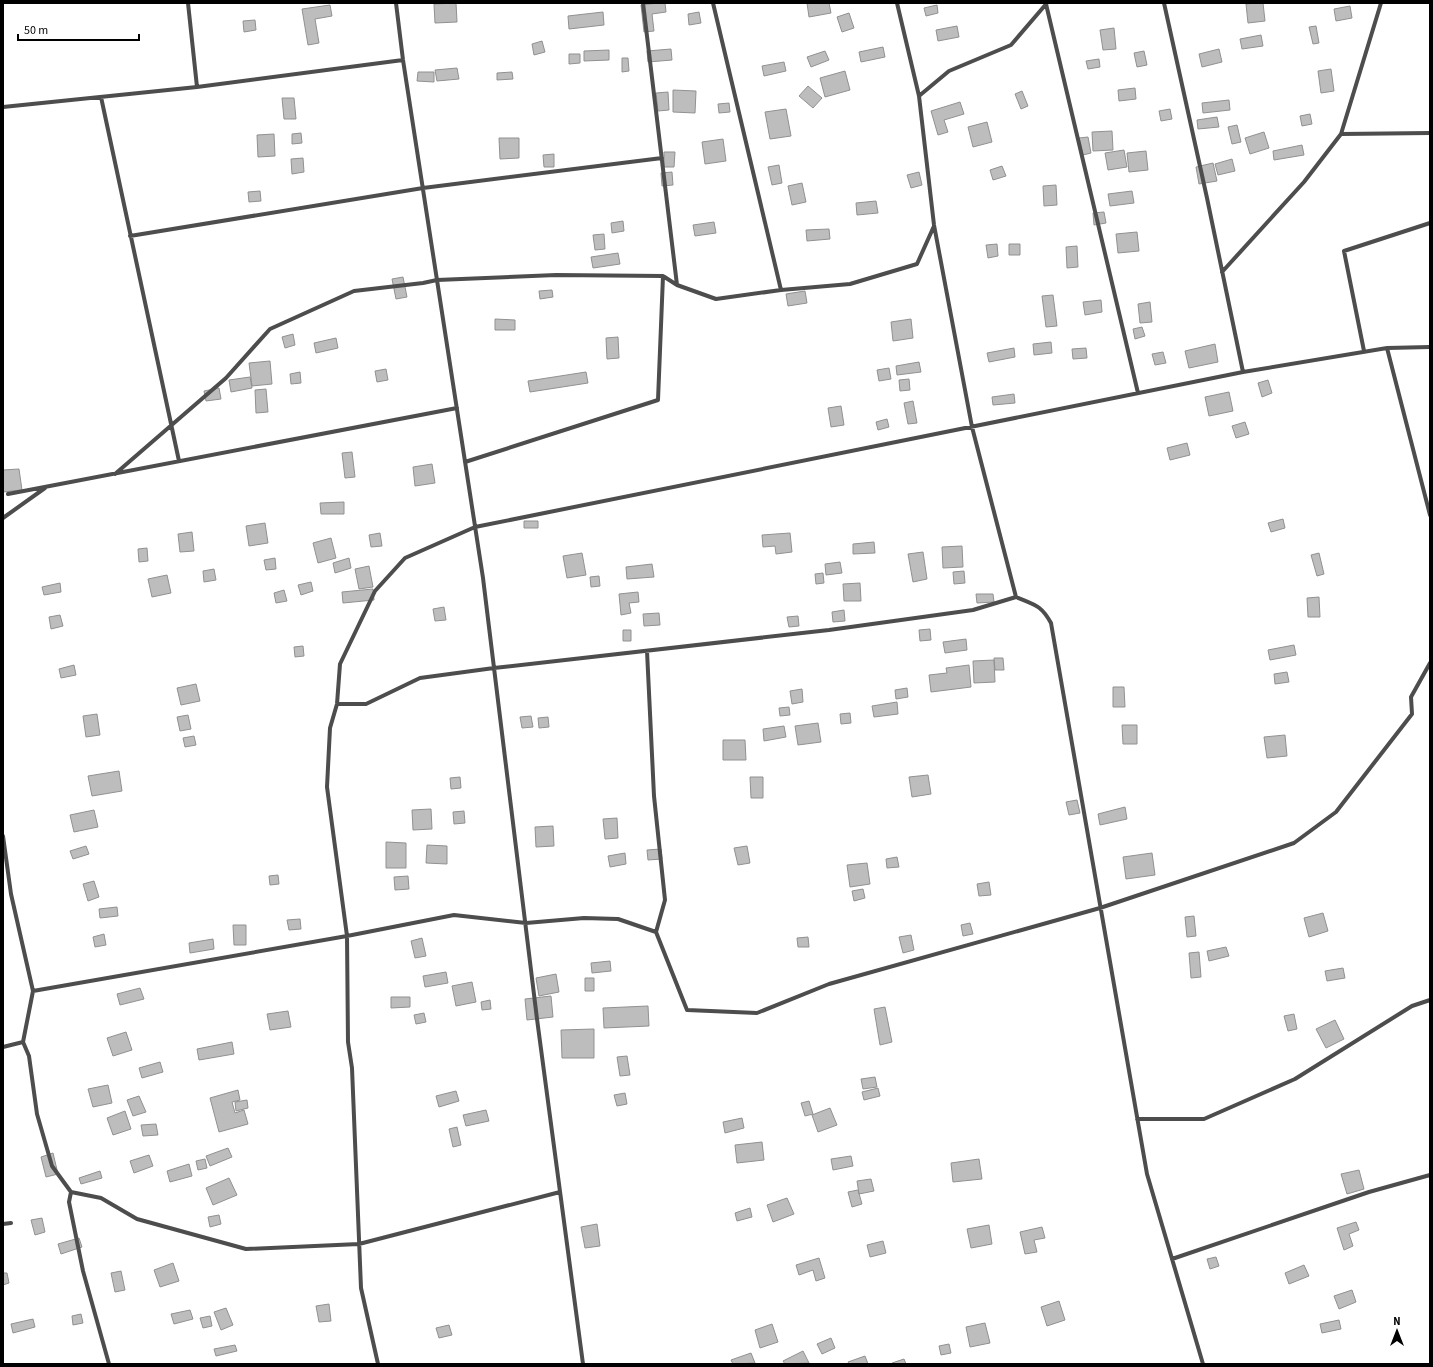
<svg xmlns="http://www.w3.org/2000/svg" width="1433" height="1367" font-family="'Source Sans 3',sans-serif">
  <rect width="100%" height="100%" fill="#fff"/>
  <path fill="#bdbdbd" stroke="#919191" d="M456,3L457,22L435,23L434,4Z
    M658,3H665L666,12L652,14L654,31L644,32L641,5Z
    M807,3H829L831,13L809,17Z
    M1254,3H1263L1265,21L1248,23L1246,4Z
    M330,5L332,16L315,19L319,43L308,45L302,9Z
    M937,5L938,13L926,16L924,8Z
    M1350,6L1352,18L1336,21L1334,9Z
    M603,12L604,25L569,29L568,16Z
    M699,12L701,23L689,25L688,14Z
    M849,13L854,28L842,32L837,17Z
    M255,20L256,30L244,32L243,21Z
    M957,26L959,37L938,41L936,30Z
    M1316,26L1319,43L1313,44L1309,27Z
    M1114,28L1116,49L1103,50L1100,30Z
    M1261,35L1263,46L1242,49L1240,39Z
    M542,41L545,52L534,55L532,44Z
    M883,47L885,57L861,62L859,52Z
    M671,49L672,60L648,62L647,51Z
    M1219,49L1222,62L1202,67L1199,54Z
    M609,50V60L584,61V51Z
    M825,51L829,60L811,67L807,57Z
    M1144,51L1147,65L1137,67L1134,53Z
    M569,54H580V63L569,64Z
    M622,58H628L629,71L622,72Z
    M1099,59L1100,67L1088,69L1086,61Z
    M784,62L786,71L764,76L762,66Z
    M457,68L459,79L437,81L435,70Z
    M1331,69L1334,91L1321,93L1318,71Z
    M845,71L850,90L825,97L820,78Z
    M418,72H434V82L417,81Z
    M512,72L513,79L497,80V73Z
    M808,86L822,98L813,108L799,96Z
    M1135,88L1136,99L1119,101L1118,90Z
    M673,90L696,91L695,113L673,112Z
    M1022,91L1028,106L1021,109L1015,94Z
    M668,92L669,110L658,111L656,93Z
    M282,98H294L296,119H284Z
    M1229,100L1230,110L1203,113L1202,103Z
    M960,102L964,114L944,120L948,132L938,135L931,111Z
    M729,103L730,112L719,113L718,104Z
    M786,109L791,136L770,139L765,112Z
    M1170,109L1172,119L1161,121L1159,111Z
    M1310,114L1312,124L1302,126L1300,116Z
    M1217,117L1219,127L1198,129L1197,120Z
    M987,122L992,142L973,147L968,127Z
    M1237,125L1241,142L1232,144L1228,127Z
    M1112,131L1113,150L1093,151L1092,132Z
    M1264,132L1269,148L1250,154L1245,138Z
    M301,133L302,143L292,144V134Z
    M274,134L275,156L258,157L257,135Z
    M1088,137L1091,153L1083,155L1079,138Z
    M499,138H519V158L500,159Z
    M723,139L726,161L705,164L702,142Z
    M1302,145L1304,155L1274,160L1273,151Z
    M1124,150L1127,167L1108,170L1105,153Z
    M1146,151L1148,170L1129,172L1127,153Z
    M664,152H675L674,167H664Z
    M554,154V167H544L543,155Z
    M303,158L304,172L292,174L291,159Z
    M1232,159L1235,171L1218,175L1215,164Z
    M1213,163L1217,181L1199,184L1196,167Z
    M779,165L782,183L772,185L768,167Z
    M1002,166L1006,176L993,180L990,170Z
    M672,172L673,185L662,186L661,173Z
    M919,172L922,185L911,188L907,175Z
    M802,183L806,202L792,205L788,186Z
    M1056,185L1057,205L1044,206L1043,186Z
    M260,191L261,201L249,202L248,192Z
    M1132,191L1134,203L1110,206L1108,194Z
    M876,201L878,213L857,215L856,203Z
    M1104,212L1106,223L1094,225L1093,213Z
    M623,221L624,231L612,233L611,223Z
    M714,222L716,233L695,236L693,225Z
    M829,229L830,239L807,241L806,230Z
    M1137,232L1139,251L1118,253L1116,234Z
    M604,234L605,249L595,250L593,235Z
    M997,244L998,256L988,258L986,245Z
    M1009,244H1020V255H1009Z
    M1077,246L1078,267L1067,268L1066,247Z
    M618,253L620,264L593,268L591,257Z
    M403,277L407,297L396,299L392,279Z
    M552,290L553,297L540,299L539,291Z
    M805,291L807,303L788,306L786,294Z
    M1053,295L1057,326L1046,327L1042,296Z
    M1101,300L1102,312L1085,315L1083,302Z
    M1150,302L1152,322L1140,323L1138,304Z
    M495,319L515,320V330H495Z
    M911,319L913,338L893,341L891,322Z
    M1142,327L1145,336L1135,339L1133,329Z
    M293,334L295,345L285,348L282,337Z
    M618,337L619,358L607,359L606,338Z
    M336,338L338,348L316,353L314,343Z
    M1051,342L1052,353L1034,355L1033,344Z
    M1215,344L1218,362L1189,368L1185,351Z
    M1014,348L1015,357L989,362L987,353Z
    M1086,348L1087,358L1073,359L1072,349Z
    M1163,352L1166,363L1155,365L1152,354Z
    M270,361L272,384L252,386L249,363Z
    M919,362L921,372L897,375L896,366Z
    M889,368L891,379L879,381L877,370Z
    M386,369L388,380L377,382L375,371Z
    M300,372L301,383L291,384L290,374Z
    M586,372L588,383L530,392L528,381Z
    M250,377L252,388L231,392L229,380Z
    M909,379L910,390L900,391L899,380Z
    M1268,380L1272,393L1262,397L1258,383Z
    M219,388L221,399L206,401L204,391Z
    M266,389L268,412L256,413L255,390Z
    M1229,392L1233,411L1209,416L1205,397Z
    M1014,394L1015,403L993,405L992,397Z
    M913,401L917,423L908,424L904,403Z
    M841,406L844,425L831,427L828,408Z
    M887,419L889,427L878,430L876,422Z
    M1245,422L1249,434L1236,438L1232,426Z
    M1187,443L1190,455L1170,460L1167,448Z
    M352,452L355,477L345,478L342,453Z
    M432,464L435,483L415,486L413,467Z
    M19,469L22,490L3,492V470Z
    M344,502V514H321L320,503Z
    M1283,519L1285,528L1271,532L1268,523Z
    M524,521H538V528H524Z
    M265,523L268,543L249,546L246,526Z
    M192,532L194,551L180,552L178,534Z
    M380,533L382,546L371,547L369,535Z
    M790,533L792,552L776,554L775,546L763,547L762,535Z
    M331,538L336,558L318,563L313,543Z
    M874,542L875,553L853,554V544Z
    M962,546L963,567L943,568L942,547Z
    M147,548L148,561L139,562L138,549Z
    M923,552L927,579L913,582L908,554Z
    M582,553L586,575L567,578L563,556Z
    M1319,553L1324,574L1317,576L1311,555Z
    M275,558L276,569L266,570L264,560Z
    M349,558L351,568L335,573L333,563Z
    M840,562L842,573L826,575L825,564Z
    M652,564L654,577L627,579L626,567Z
    M369,566L373,587L359,589L355,569Z
    M214,569L216,580L204,582L203,571Z
    M964,571L965,583L954,584L953,572Z
    M823,573L824,583L816,584L815,574Z
    M167,575L171,593L152,597L148,579Z
    M599,576L600,586L591,587L590,577Z
    M311,582L313,591L301,595L298,585Z
    M60,583L61,592L44,595L42,587Z
    M860,583L861,601H844L843,584Z
    M373,589L374,600L343,603L342,592Z
    M284,590L287,601L276,603L274,593Z
    M638,592L639,602L629,603L631,613L621,615L619,594Z
    M976,594H993L994,602L977,603Z
    M1319,597L1320,617H1308L1307,598Z
    M444,607L446,620L435,621L433,609Z
    M844,610L845,621L833,622L832,612Z
    M659,613L660,625L644,626L643,614Z
    M60,615L63,626L51,629L49,617Z
    M798,616L799,626L789,627L787,617Z
    M930,629L931,640L920,641L919,630Z
    M623,630H631V641H623Z
    M966,639L967,650L945,653L943,642Z
    M1294,645L1296,655L1270,660L1268,650Z
    M303,646L304,656L295,657L294,647Z
    M994,658H1003L1004,670H995Z
    M994,660L995,682L974,683L973,661Z
    M74,665L76,675L61,678L59,669Z
    M969,665L971,687L931,692L929,675L947,673L946,668Z
    M1287,672L1289,682L1275,684L1274,674Z
    M196,684L200,701L181,705L177,688Z
    M1113,687H1124L1125,707H1113Z
    M907,688L908,697L896,699L895,690Z
    M802,689L803,702L792,704L790,691Z
    M897,702L898,714L874,717L872,706Z
    M789,707L790,715L780,716L779,708Z
    M850,713L851,723L841,724L840,714Z
    M97,714L100,735L86,737L83,716Z
    M188,715L191,729L180,731L177,717Z
    M531,716L533,727L522,728L520,717Z
    M548,717L549,727L539,728L538,718Z
    M818,723L821,742L798,745L795,726Z
    M1122,725H1137V744H1123Z
    M784,726L786,737L764,741L763,729Z
    M1285,735L1287,756L1267,758L1264,737Z
    M194,736L196,745L185,747L183,738Z
    M723,740H745L746,760H723Z
    M119,771L122,791L92,796L88,776Z
    M928,775L931,794L912,797L909,777Z
    M460,777L461,788L451,789L450,778Z
    M750,777H763V798H751Z
    M1077,800L1080,813L1069,815L1066,802Z
    M1125,807L1127,819L1100,825L1098,814Z
    M431,809L432,829L413,830L412,810Z
    M94,810L98,827L74,832L70,815Z
    M464,811L465,823L454,824L453,812Z
    M617,818L618,838L605,839L603,819Z
    M553,826L554,846L536,847L535,827Z
    M386,842L406,843V868H386Z
    M427,845L447,846V864L426,863Z
    M86,846L89,854L73,859L70,851Z
    M747,846L750,863L738,865L734,848Z
    M661,849L662,859L648,860L647,850Z
    M625,853L626,864L610,867L608,856Z
    M1152,853L1155,875L1126,879L1123,857Z
    M897,857L899,867L887,868L886,859Z
    M867,863L870,884L850,887L847,865Z
    M278,875L279,884L270,885L269,876Z
    M408,876L409,889L395,890L394,877Z
    M94,881L99,897L88,901L83,884Z
    M989,882L991,895L979,896L977,884Z
    M863,889L865,898L854,901L852,891Z
    M117,907L118,916L100,918L99,909Z
    M1323,913L1328,931L1309,937L1304,918Z
    M1194,916L1196,936L1187,937L1185,917Z
    M300,919L301,929L289,930L287,920Z
    M970,923L973,934L963,936L961,925Z
    M233,925H246V945H234Z
    M104,934L106,945L95,947L93,937Z
    M911,935L914,950L903,953L899,937Z
    M808,937L809,947H798L797,938Z
    M422,938L426,956L415,958L411,941Z
    M213,939L214,949L190,953L189,943Z
    M1226,947L1229,956L1209,961L1207,951Z
    M1199,952L1201,977L1191,978L1189,953Z
    M610,961L611,971L592,973L591,963Z
    M1343,968L1345,978L1327,981L1325,971Z
    M446,972L448,983L425,987L423,976Z
    M556,974L559,992L539,996L536,978Z
    M585,978H594V991H585Z
    M472,982L476,1002L456,1006L452,986Z
    M140,988L144,999L120,1005L117,994Z
    M551,996L553,1017L527,1020L525,999Z
    M391,997H410V1007L391,1008Z
    M490,1000L491,1009L482,1010L481,1002Z
    M648,1006L649,1026L604,1028L603,1008Z
    M885,1007L892,1042L880,1045L874,1009Z
    M288,1011L291,1027L270,1030L267,1014Z
    M424,1013L426,1022L416,1024L414,1015Z
    M1294,1014L1297,1029L1288,1031L1284,1016Z
    M1335,1020L1344,1039L1326,1048L1316,1029Z
    M594,1029V1058H562L561,1030Z
    M126,1032L132,1050L113,1056L107,1038Z
    M232,1042L234,1054L199,1060L197,1049Z
    M627,1056L630,1075L620,1076L617,1057Z
    M160,1062L163,1072L142,1078L139,1068Z
    M875,1077L877,1087L863,1089L861,1079Z
    M108,1085L112,1103L93,1107L88,1089Z
    M878,1088L880,1096L864,1100L862,1092Z
    M238,1090L240,1100L232,1102L235,1113L244,1110L248,1124L219,1132L210,1098Z
    M456,1091L459,1101L439,1107L436,1096Z
    M625,1093L627,1104L617,1106L614,1095Z
    M139,1096L146,1112L133,1116L127,1100Z
    M247,1100L248,1108L236,1111L235,1102Z
    M809,1101L813,1114L805,1116L801,1103Z
    M830,1108L837,1125L818,1132L812,1115Z
    M486,1110L489,1121L466,1126L463,1115Z
    M125,1111L131,1129L113,1135L107,1118Z
    M742,1118L744,1128L725,1133L723,1122Z
    M156,1124L158,1135L143,1136L141,1125Z
    M457,1127L461,1145L453,1147L449,1129Z
    M762,1142L764,1160L737,1163L735,1145Z
    M228,1148L232,1157L210,1166L206,1156Z
    M53,1153L58,1174L46,1177L41,1157Z
    M149,1155L153,1166L134,1173L130,1161Z
    M851,1156L853,1166L833,1170L831,1159Z
    M205,1159L207,1168L198,1170L196,1161Z
    M979,1159L982,1179L953,1182L951,1163Z
    M189,1164L192,1176L170,1182L167,1171Z
    M1359,1170L1364,1189L1347,1194L1341,1174Z
    M100,1171L102,1178L81,1184L79,1178Z
    M229,1178L237,1195L213,1205L206,1188Z
    M871,1179L874,1191L859,1194L857,1181Z
    M858,1190L862,1204L852,1207L848,1192Z
    M787,1198L794,1214L773,1222L767,1205Z
    M750,1208L752,1217L737,1221L735,1213Z
    M219,1215L221,1224L210,1227L208,1217Z
    M42,1218L45,1232L35,1235L31,1220Z
    M1356,1222L1359,1230L1349,1234L1353,1246L1344,1250L1337,1228Z
    M597,1224L600,1246L585,1248L581,1227Z
    M989,1225L992,1244L971,1248L967,1229Z
    M1042,1227L1045,1238L1034,1240L1037,1252L1025,1254L1020,1232Z
    M79,1238L82,1247L61,1254L58,1244Z
    M883,1241L886,1253L870,1257L867,1245Z
    M1216,1257L1219,1266L1210,1269L1207,1259Z
    M819,1258L825,1278L816,1281L813,1270L799,1275L796,1265Z
    M173,1263L179,1281L160,1287L154,1270Z
    M1304,1265L1309,1276L1289,1284L1285,1273Z
    M121,1271L125,1290L115,1292L111,1273Z
    M3,1273H7L9,1283L3,1285Z
    M1352,1290L1356,1302L1339,1309L1334,1296Z
    M1059,1301L1065,1320L1047,1326L1041,1307Z
    M329,1304L331,1321L319,1322L316,1306Z
    M226,1308L233,1325L221,1330L214,1312Z
    M190,1310L193,1319L174,1324L171,1314Z
    M81,1314L83,1323L73,1325L72,1316Z
    M210,1316L212,1326L203,1328L200,1318Z
    M33,1319L35,1327L13,1333L11,1324Z
    M1339,1320L1341,1329L1322,1333L1320,1324Z
    M985,1323L990,1343L970,1347L966,1327Z
    M772,1324L778,1342L760,1348L755,1330Z
    M449,1325L452,1335L439,1338L436,1328Z
    M831,1338L835,1348L822,1354L817,1344Z
    M949,1344L951,1353L941,1355L939,1346Z
    M235,1345L237,1351L216,1356L214,1349Z
    M803,1351L809,1363L785,1364L783,1361Z
    M751,1353L755,1363L733,1364L731,1360Z
    M865,1356L868,1364H849L848,1362Z
    M904,1359L906,1364H892V1363Z"/>
  <g fill="none" stroke-linecap="round" stroke-linejoin="round">
    <path stroke="#4d4d4d" stroke-width="4" d="M188,3L197,87
      M396,3L403,60L483,578L537,1019L583,1364
      M643,3L677,285
      M713,3L781,290
      M897,3L919,96L934,225L972,427L1016,597
      M1164,3L1207,198L1243,372
      M1046,4L1138,393
      M919,96L949,71L1011,45L1047,3
      M101,97L179,461
      M3,107L197,87L403,60
      M1341,134L1430,133
      M130,236L423,188L662,158
      M1222,272L1304,182L1341,134L1381,3
      M663,276L677,285L716,299L781,290L850,284L917,264L934,226
      M1387,348L1430,515
      M1364,351L1344,251L1430,223
      M115,474L226,378L270,329L354,291L423,283L437,280L556,275L663,276L658,400L465,462
      M8,494L457,408
      M3,518L45,488
      M647,651L654,796L665,900L656,932L687,1010L757,1013L829,984L1100,908L1294,843L1336,812L1412,714L1411,697L1430,663
      M337,704H366L420,678L494,668L829,630L973,610L1016,597C1035,605 1041,605 1051,623L1147,1174L1203,1364
      M3,836L11,894L33,991L23,1042L29,1056L37,1114L52,1166L71,1192L69,1202L83,1271L109,1364
      M33,991L347,936L454,915L526,923L584,918L618,919L656,932
      M3,1047L23,1042
      M1137,1119H1204L1295,1079L1412,1006L1430,1000
      M71,1192L101,1198L137,1219L246,1249L359,1244L560,1192
      M3,1224L11,1223
      M1172,1259L1369,1192L1430,1175
      M378,1364L361,1288L352,1068L348,1042L347,936L327,787L330,728L337,704L340,664L375,591L405,558L475,527L1243,372L1387,348L1430,347"/>
  </g>
  <rect width="1433" height="1367" fill="none" stroke="#000000" stroke-width="8"/>
  <g transform="translate(1397 1331)" stroke="#ffffff" stroke-width="3" paint-order="stroke">
  <path d="M0-3L7 15L0 10L-7 15Z" fill="#000000"/>
  <text y="-6" font-size="11" font-weight="bold" text-anchor="middle" fill="#000000">N</text>
  </g>
  <path d="M18 34v6h121v-6" fill="none" stroke="#000000" stroke-width="2"/>
  <text x="24" y="34" font-size="12" fill="#000000" stroke="#ffffff" stroke-width="3" paint-order="stroke">50 m</text>
</svg>
